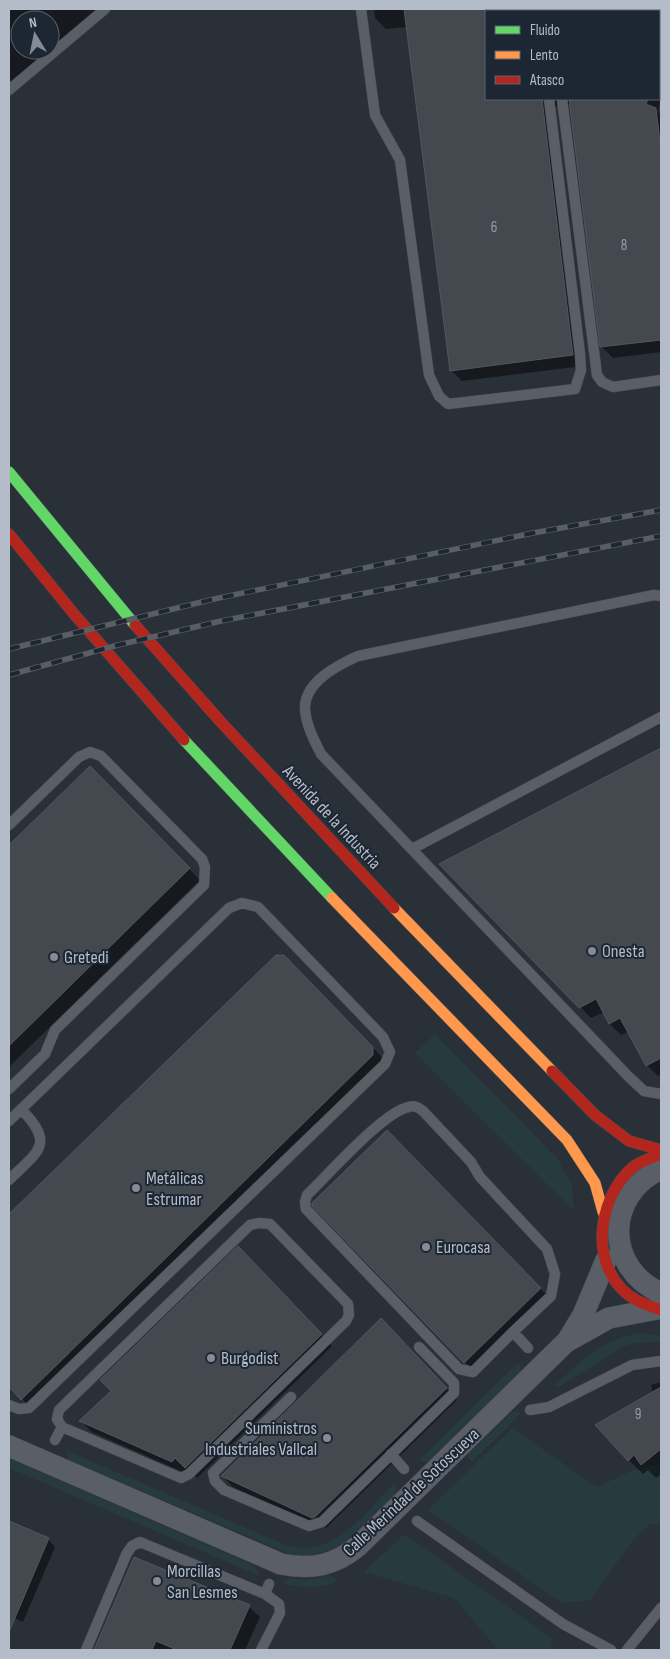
<svg xmlns="http://www.w3.org/2000/svg" width="670" height="1659" font-family="'Sofia Sans Condensed',sans-serif">
  <rect width="100%" height="100%" fill="#2a3038"/>
  <path fill="#273a3e" d="M435,1034L558,1159L572,1186L574,1211L415,1053Z
    M641,1333L661,1336V1342L635,1343L624,1346L559,1387L554,1386C581,1362 603,1337 641,1333Z
    M519,1362L521,1371L518,1375L430,1460L425,1462L419,1460Z
    M516,1411L521,1414L472,1462L467,1455L512,1412Z
    M512,1428L597,1487L633,1470L661,1463V1524H650L633,1540L590,1600L562,1603L428,1510Z
    M65,1450L267,1537C277,1541 286,1546 297,1547C338,1553 368,1509 394,1484L397,1490L392,1498C361,1527 338,1560 292,1555L69,1460Z
    M9,1458L253,1565L260,1576L9,1468Z
    M404,1534L553,1639L550,1650H498L454,1598L364,1572Z
    M331,1575L338,1582L313,1588L282,1584L289,1578L306,1580Z"/>
  <path fill="#0007" d="M9,9H98L50,49V20H20V50H49L9,83Z
    M374,9H653V11H486V99H659V91L661,94L658,112L661,115V352L613,358L602,347L571,102L567,107L559,103L553,111L583,366L462,381L451,370L408,27L386,29L375,18Z
    M661,749V1075L658,1076L647,1065L629,1031L621,1035L610,1024L604,1012L591,1018L441,865Z
    M90,767L200,880L9,1067V846Z
    M284,957L384,1059L33,1410L9,1385V1216L260,971Z
    M387,1131L551,1300L475,1373L465,1362Z
    M249,1259L332,1346L197,1478L187,1468L183,1472L92,1432L81,1421Z
    M392,1330L457,1400L326,1528L233,1487L223,1476Z
    M661,1382V1474L656,1478L648,1470L643,1474L629,1460L653,1393L651,1385Z
    M9,1523L48,1539L55,1547L23,1622L9,1616Z
    M134,1558L249,1607L260,1617L245,1650H95Z"/>
  <path fill="#444950" stroke="#52575f" d="M404,9H486V99H542L573,355L450,371Z
    M569,99H648L646,104L656,108L661,151V340L600,347Z
    M661,748V1058L646,1066L620,1018L609,1024L596,999L579,1008L439,864Z
    M90,766L190,868L9,1046V845Z
    M276,955H284L373,1047V1055L21,1400L9,1387V1214Z
    M387,1130L541,1288L464,1363L312,1206V1203Z
    M238,1246L322,1334L185,1468L175,1458L172,1462L79,1421L111,1391L100,1380Z
    M381,1318L447,1388L315,1517L312,1518L221,1476Z
    M661,1387V1449L641,1465L634,1455L628,1461L595,1425Z
    M9,1521L49,1538L9,1632Z
    M134,1557L250,1605L230,1650H177L156,1641L152,1650H94Z"/>
  <g fill="none" stroke-linecap="round" stroke-linejoin="round">
    <defs>
      <path id="lane" d="M361,9L375,115L400,160L429,375L439,396L448,404L575,389L581,370L580,354L549,99
        M538,9V11
        M551,9V11
        M9,90L105,9
        M562,99L597,375L602,382L613,387L661,380
        M661,596L654,595L358,656C338,665 304,682 305,709C306,725 314,740 321,754L628,1076L644,1091L661,1094
        M9,825L79,757L90,752L101,756L202,859L205,867L204,885L55,1030L45,1054L9,1089
        M412,849L661,717
        M9,1121L229,908L242,903L258,907L383,1037L390,1052L385,1064L29,1408L19,1409L9,1405
        M9,1180C38,1151 56,1145 21,1109
        M513,1332L551,1296L555,1274L547,1249L480,1177L471,1162L423,1111C419,1108 415,1105 409,1107C384,1111 328,1175 307,1195L305,1202L306,1209L459,1369L473,1372L513,1332L528,1348
        M291,1397L213,1473L215,1481L224,1490L309,1526L322,1522L454,1393V1383L419,1347
        M530,1410L549,1407L632,1365L661,1361
        M55,1440L62,1427L181,1478L189,1474L346,1321L349,1315L348,1304L270,1224L259,1223L250,1225L59,1410L57,1419L62,1427
        M391,1454L404,1469
        M417,1521L563,1624L611,1650
        M86,1650L127,1553L132,1546L140,1542L265,1594L269,1584
        M261,1650L280,1613L279,1604L265,1594
        M627,1650L661,1608"/>
      <path id="street" d="M661,1169C605,1194 604,1268 661,1293
        M569,1338L583,1315L606,1260
        M9,1446L281,1564C311,1570 334,1566 358,1546L566,1342L609,1318L657,1309"/>
      <path id="fast" d="M9,472L135,625
        M184,740L332,898"/>
      <path id="slow" d="M332,898L567,1140L595,1183L603,1212
        M394,908L552,1071"/>
      <path id="jam" d="M9,534L74,614L184,740
        M135,625L220,721L394,908
        M552,1071L595,1115L629,1141L661,1150
        M661,1154C652,1158 641,1161 633,1167C595,1200 588,1272 636,1300C644,1304 653,1307 661,1310"/>
    </defs>
    <use href="#lane" stroke="#484c53" stroke-width="11"/>
    <use href="#street" stroke="#484c53" stroke-width="22"/>
    <use href="#fast" stroke="#484c53" stroke-width="12"/>
    <use href="#slow" stroke="#484c53" stroke-width="12"/>
    <use href="#jam" stroke="#484c53" stroke-width="12"/>
    <use href="#lane" stroke="#5a5e66" stroke-width="10"/>
    <use href="#street" stroke="#5a5e66" stroke-width="21"/>
    <use href="#fast" stroke="#63d668" stroke-width="11"/>
    <use href="#slow" stroke="#ff974d" stroke-width="11"/>
    <use href="#jam" stroke="#b3261e" stroke-width="11"/>
    <defs>
      <path id="rail" d="M9,649L214,599L533,533L661,510
        M9,675L118,645L221,621L661,536"/>
    </defs>
    <use href="#rail" stroke="#595d64" stroke-width="5.5"/>
    <use href="#rail" stroke="#1d2633" stroke-width="4" stroke-dasharray="11" stroke-linecap="butt"/>
  </g>
  <g fill="#848b96" stroke="#1d2633" stroke-width="2">
    <circle cx="592" cy="951" r="5"/>
    <circle cx="54" cy="957" r="5"/>
    <circle cx="136" cy="1188" r="5"/>
    <circle cx="426" cy="1247" r="5"/>
    <circle cx="211" cy="1358" r="5"/>
    <circle cx="327" cy="1438" r="5"/>
    <circle cx="157" cy="1581" r="5"/>
  </g>
  <g text-anchor="middle" stroke-width="4" stroke-linejoin="round" paint-order="stroke">
    <g font-size="15" fill="#989fab">
      <text x="494" y="232">6</text>
      <text x="624" y="250">8</text>
      <text x="638" y="1419">9</text>
    </g>
    <g font-size="18" fill="#b4bcc9" stroke="#1d2633">
      <text transform="translate(332 817) rotate(47)" y="6">Avenida de la Industria</text>
      <text transform="translate(411 1492) rotate(-43)" y="6">Calle Merindad de Sotoscueva</text>
    </g>
    <g font-size="18" fill="#b4bcc9" stroke="#1d2633" text-anchor="start">
      <text x="602" y="957">Onesta</text>
      <text x="64" y="963">Gretedi</text>
      <text x="146" y="1184">Metálicas<tspan x="146" dy="21">Estrumar</tspan></text>
      <text x="436" y="1253">Eurocasa</text>
      <text x="221" y="1364">Burgodist</text>
      <text x="317" y="1434" text-anchor="end">Suministros<tspan x="317" dy="21">Industriales Vallcal</tspan></text>
      <text x="167" y="1577">Morcillas<tspan x="167" dy="21">San Lesmes</tspan></text>
    </g>
  </g>
  <rect width="670" height="1659" fill="none" stroke="#b4bcc9" stroke-width="20"/>
  <rect x="485" y="10" width="175" height="90" fill="#1d2633" stroke="#59626f"/>
  <rect x="495" y="26" width="25" height="8" fill="#63d668" stroke="#59626f"/>
  <text x="530" y="35" font-size="15" fill="#b4bcc9">Fluido</text>
  <rect x="495" y="51" width="25" height="8" fill="#ff974d" stroke="#59626f"/>
  <text x="530" y="60" font-size="15" fill="#b4bcc9">Lento</text>
  <rect x="495" y="76" width="25" height="8" fill="#b3261e" stroke="#59626f"/>
  <text x="530" y="85" font-size="15" fill="#b4bcc9">Atasco</text>
  <g transform="translate(35 35) rotate(350)"><circle r="24" fill="#1d2633" stroke="#59626f"/>
  <path d="M0-4L9 19L0 12L-9 19Z" fill="#848b96"/>
  <text y="-8" font-size="14" font-weight="bold" text-anchor="middle" fill="#b4bcc9">N</text>
  </g>
</svg>
